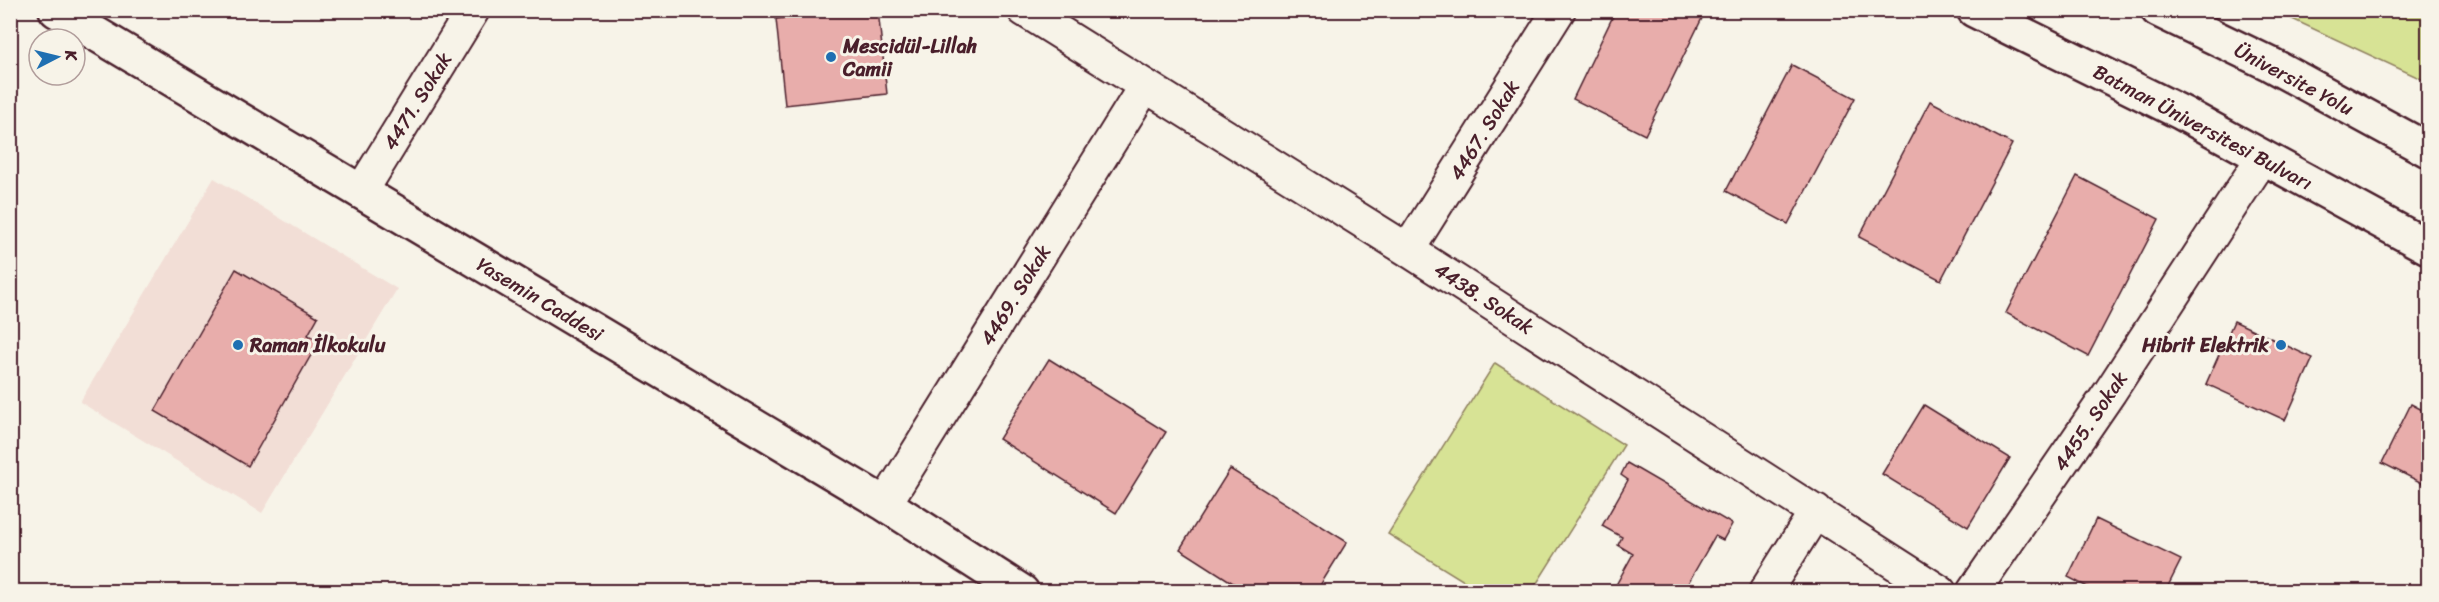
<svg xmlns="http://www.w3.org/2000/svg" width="2439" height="602" font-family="Sriracha,sans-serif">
  <rect width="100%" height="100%" fill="#f7f3e8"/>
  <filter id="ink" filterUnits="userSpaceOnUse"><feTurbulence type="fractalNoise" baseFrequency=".0167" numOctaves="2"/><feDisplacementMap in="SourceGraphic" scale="12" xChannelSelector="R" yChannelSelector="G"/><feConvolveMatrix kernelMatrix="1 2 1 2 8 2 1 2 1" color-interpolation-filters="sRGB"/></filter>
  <g filter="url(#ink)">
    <path fill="#f2ded6" d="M214,178L397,289L262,513L80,402Z"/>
    <path fill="#d7e395" stroke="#908160" stroke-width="1.5" d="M2275,11H2428V83V82Z
      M1495,363L1624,445L1532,591H1480L1388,534Z"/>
    <path fill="#e8adab" stroke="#4a1f2b" stroke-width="1.5" d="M860,10H878L887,94L785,105L776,19Z
      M1616,10H1706L1645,135L1573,99Z
      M1792,65L1855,98L1788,224L1726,191Z
      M1930,101L2012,144L1941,280L1859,237Z
      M2077,176L2159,219L2088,356L2006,313Z
      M236,269L318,317L308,335L319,341L248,466L155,411Z
      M2234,321L2313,358L2285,420L2206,384Z
      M1049,359L1166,432L1116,513L999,439Z
      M2411,404L2428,413V486L2382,463Z
      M1924,405L2010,458L1968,527L1882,474Z
      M1627,463L1732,524L1723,540L1715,536L1683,592H1627L1616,585L1633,554L1618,545L1622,537L1602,526L1628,480L1621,475Z
      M1230,469L1347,542L1316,592H1247L1180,549Z
      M2096,519L2181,560L2165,592H2097L2068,577Z"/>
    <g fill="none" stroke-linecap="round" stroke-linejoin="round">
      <defs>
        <path id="street" d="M1024,10L1408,250L1940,592
          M361,192L473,10
          M1408,250L1559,10
          M885,504L1145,86
          M1765,592L1816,511
          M1973,592L2110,392L2263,157"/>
        <path id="secondary" d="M56,10L885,504L1022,592
          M1974,10L2182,113L2428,247
          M2158,10L2270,64L2428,150"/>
      </defs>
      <use href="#street" stroke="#4a1f2b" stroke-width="36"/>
      <use href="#secondary" stroke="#4a1f2b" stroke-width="38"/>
      <use href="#street" stroke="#f7f3e8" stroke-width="32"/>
      <use href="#secondary" stroke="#f7f3e8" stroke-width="33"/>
    </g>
  </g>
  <g fill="#1f6fb2" stroke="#f7f3e8" stroke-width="2">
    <circle cx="831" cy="57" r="6"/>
    <circle cx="238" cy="345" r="6"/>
    <circle cx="2281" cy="345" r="6"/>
  </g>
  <g text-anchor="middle" stroke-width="6" stroke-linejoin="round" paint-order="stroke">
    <g font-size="20" font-weight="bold" fill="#4a1f2b" stroke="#f7f3e8" text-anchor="start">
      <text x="843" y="53">Mescidül-Lillah<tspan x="843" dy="23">Camii</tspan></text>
      <text x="250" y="352">Raman İlkokulu</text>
      <text x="2269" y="352" text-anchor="end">Hibrit Elektrik</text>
    </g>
    <g font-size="20" fill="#4a1f2b" stroke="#f7f3e8">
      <text transform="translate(2294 79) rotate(28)" y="7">Üniversite Yolu</text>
      <text transform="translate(417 101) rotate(-58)" y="7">4471. Sokak</text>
      <text transform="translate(2203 127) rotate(28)" y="7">Batman Üniversitesi Bulvarı</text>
      <text transform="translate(1484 130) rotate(-58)" y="7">4467. Sokak</text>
      <text transform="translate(1015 295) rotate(-58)" y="7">4469. Sokak</text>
      <text transform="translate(1484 298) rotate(33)" y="7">4438. Sokak</text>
      <text transform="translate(540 299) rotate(31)" y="7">Yasemin Caddesi</text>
      <text transform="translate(2090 421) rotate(-56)" y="7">4455. Sokak</text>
    </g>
  </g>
  <rect width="2439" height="602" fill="none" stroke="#f7f3e8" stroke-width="36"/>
  <rect x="18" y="18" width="2403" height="566" fill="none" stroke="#4a1f2b" stroke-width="2" filter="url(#ink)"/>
  <g transform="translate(57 57) rotate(83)"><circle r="28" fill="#f7f3e8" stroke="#b29e9c" stroke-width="1.5"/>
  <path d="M0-4.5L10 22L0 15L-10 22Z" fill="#1f6fb2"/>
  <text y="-9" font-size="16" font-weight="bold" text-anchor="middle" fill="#4a1f2b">K</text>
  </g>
</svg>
